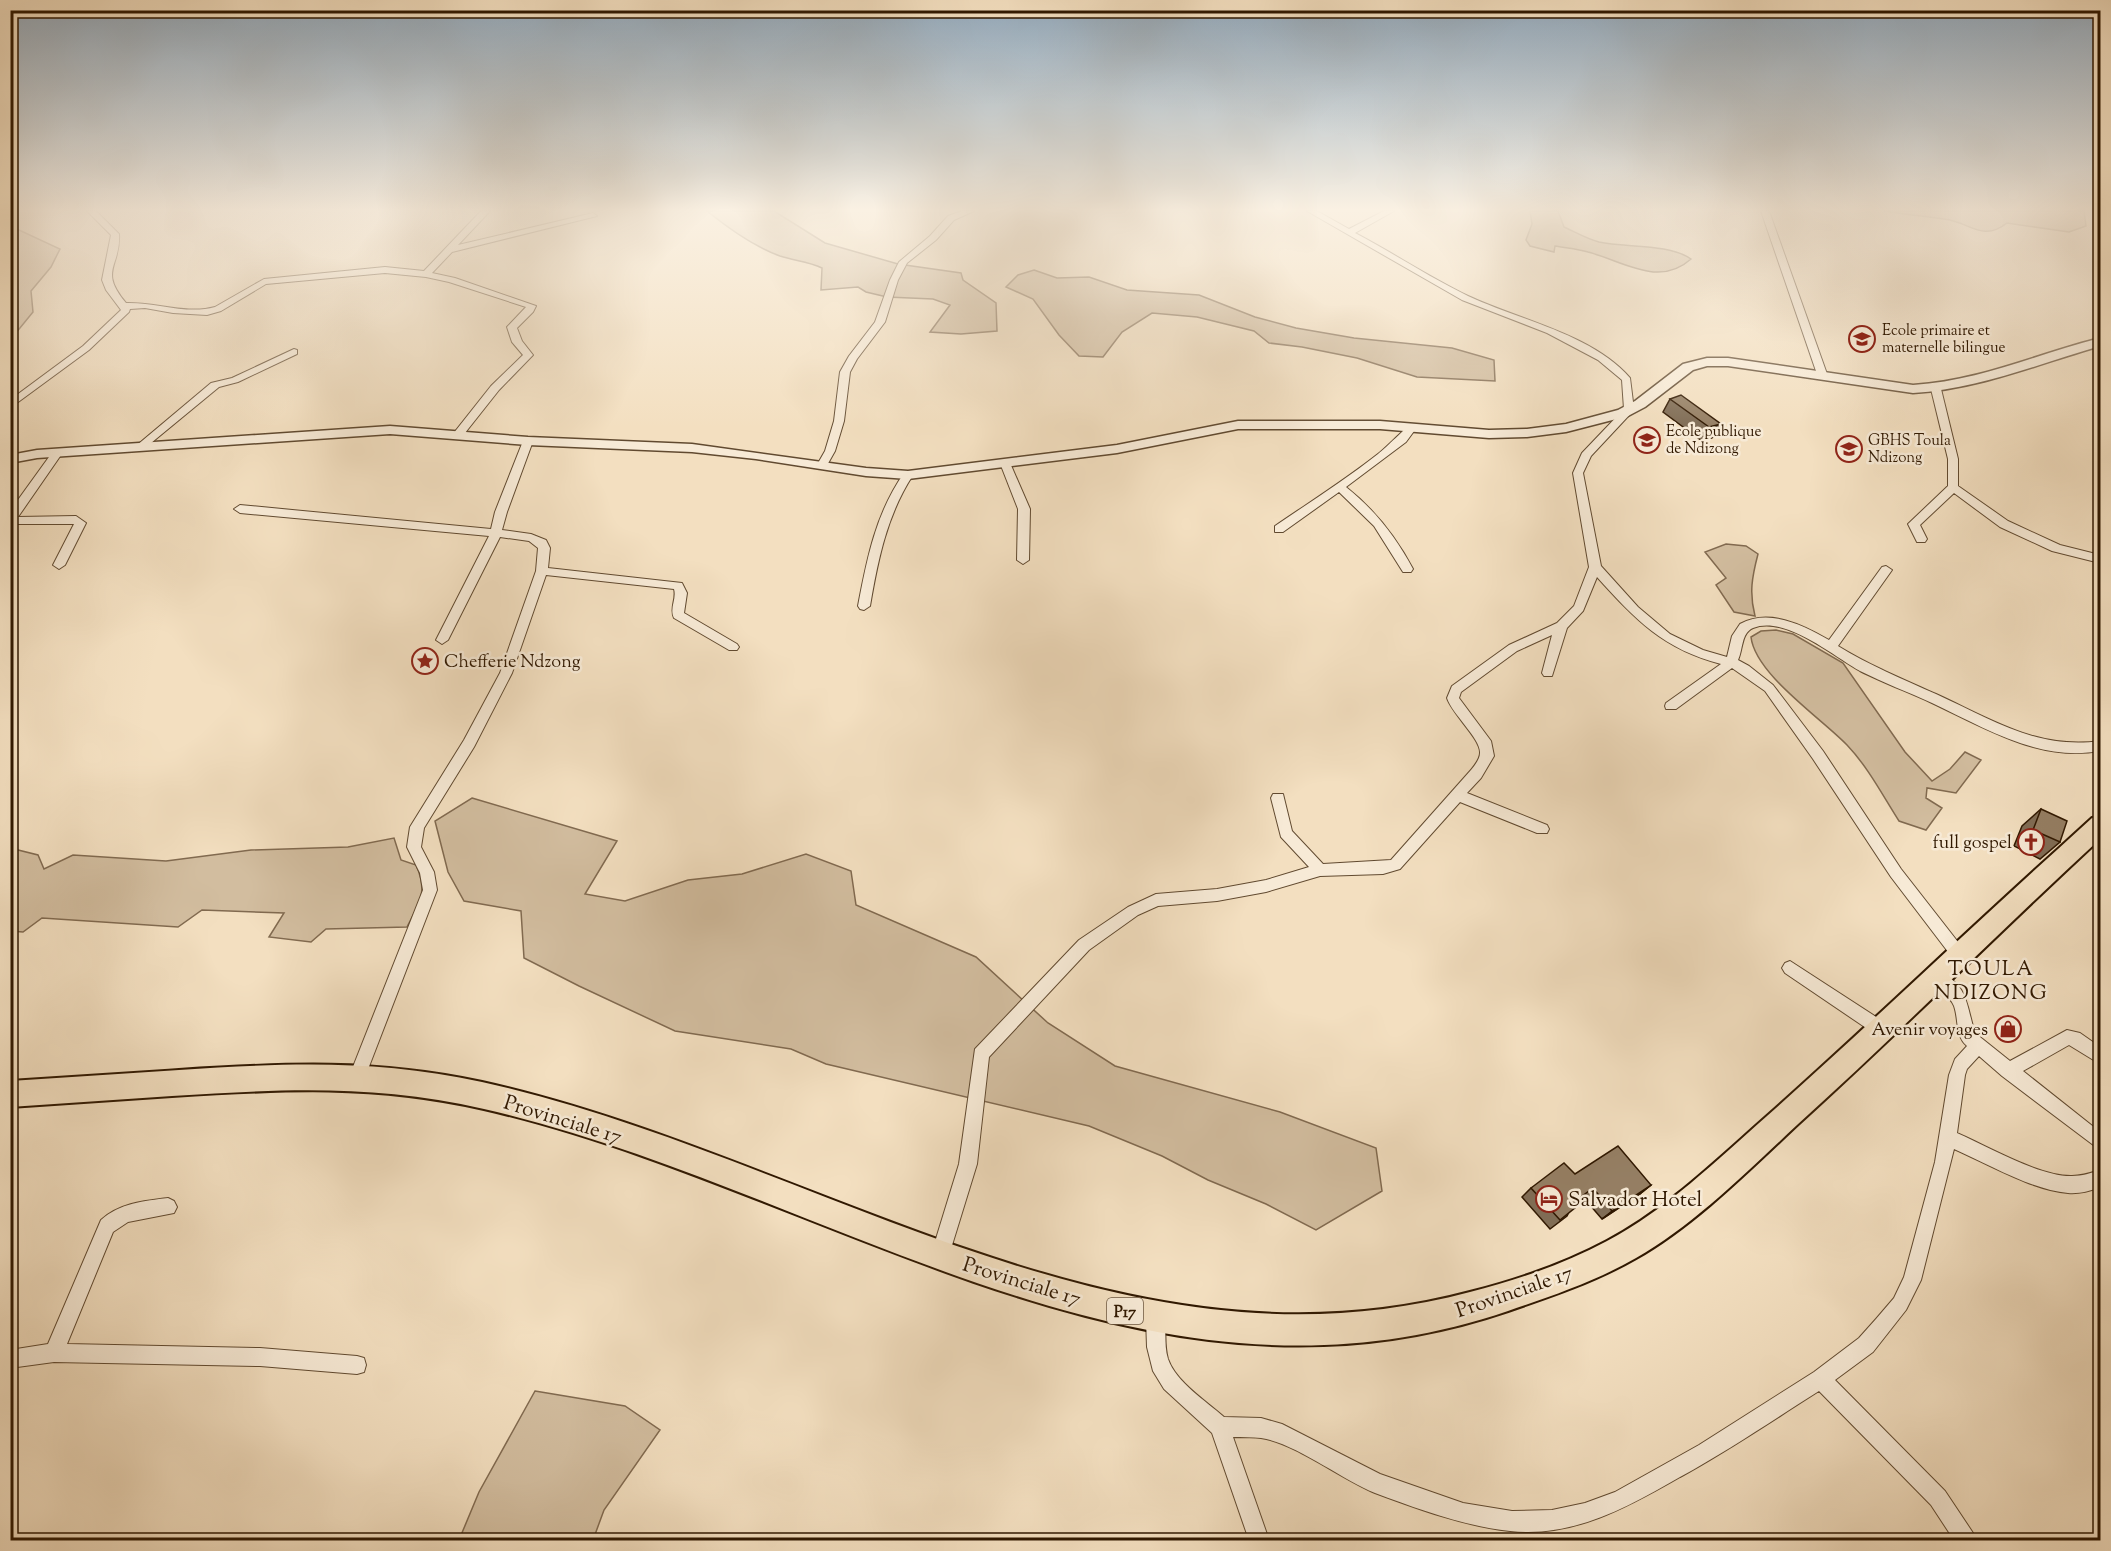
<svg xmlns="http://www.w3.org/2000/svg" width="2111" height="1551" font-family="'Sorts Mill Goudy',serif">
  <rect width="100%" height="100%" fill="#f3dfc0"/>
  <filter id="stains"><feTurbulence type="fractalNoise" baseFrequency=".00333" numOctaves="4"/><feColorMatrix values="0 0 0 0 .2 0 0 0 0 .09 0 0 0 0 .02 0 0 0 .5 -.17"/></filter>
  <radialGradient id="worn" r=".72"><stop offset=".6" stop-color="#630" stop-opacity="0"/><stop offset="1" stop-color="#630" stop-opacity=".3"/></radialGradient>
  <path fill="#d2bd9f" stroke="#816a50" stroke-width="1.5" d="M707,211H774L825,243L898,264L961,273L963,280L996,303L997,331L961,334L930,332L950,305L933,299L887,297L866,292L858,287L821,290L822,268C808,261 795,261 780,256C755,247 728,228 707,211Z
    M1530,211H1558L1564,227C1575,232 1587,239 1599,242C1626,248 1668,243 1691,259C1659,288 1623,261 1588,252C1578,249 1566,248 1555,246L1554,252L1530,246L1526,240L1532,224Z
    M1884,211H2084L2086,226L2069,232L2007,223C1984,241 1972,225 1950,220C1929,216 1906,215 1884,211Z
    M11,229L19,230L60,249L51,267L31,291L33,312L11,339Z
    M1034,270L1057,278L1089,277L1127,290L1199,295L1255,317L1296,328L1354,338L1452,348L1494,360L1495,381L1417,377L1357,358L1302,347L1269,343L1254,331L1197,317L1152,313L1122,332L1103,357L1079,356L1059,335L1033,299L1006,287L1018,275Z
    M1726,544L1746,546L1758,554C1752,577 1749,593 1755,616L1734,612L1716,585L1726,578L1705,552Z
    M1776,630L1793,634L1843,663L1905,752L1932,781L1950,769L1965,752L1981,760L1956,793L1927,788L1926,798L1942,808L1926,830L1899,821C1883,796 1868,767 1847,745C1821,718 1755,674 1751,637L1761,631Z
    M472,798L617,841L585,894L625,901L688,880L742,874L806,854L851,871L856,905L976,957L1048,1023L1115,1066L1280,1112L1376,1148L1382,1191L1316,1230L1266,1204L1208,1180L1162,1156L1089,1126L826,1064L791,1049L675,1031L579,986L524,958L521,911L464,901L448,872L435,821Z
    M394,838L401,860L416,865C428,892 420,902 407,927L326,929L311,942L269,937L284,913L202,910L178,927L42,918L23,932L11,931L10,848L38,855L44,869L73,855L166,861L251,850L348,847Z
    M535,1391L625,1406L660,1430L604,1510L593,1540H459L479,1492Z"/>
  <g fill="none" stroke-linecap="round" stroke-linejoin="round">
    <defs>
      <path id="minor" d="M87,211H96L119,234C121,267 98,270 126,303C155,302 187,315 215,307L264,279L385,267L424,271L481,211H490L458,245L593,213L597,216L452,252L432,273L455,278L536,306L533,312L517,328L522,341L533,355L499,390L461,438L457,439L452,436L453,434L491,386L523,355L512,342L507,327L526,307L449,282L426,277L385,273L266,284L221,311L207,315L173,313L145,308L130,309L129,312L89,350L10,408V400L83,346L121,310L106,290L102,280L111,235Z
        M962,211H974L954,220L936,240L907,263L898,280L885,322L857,359L850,372L844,421L835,451L826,467H818L817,465L825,451L834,421L840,372L849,356L875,322L890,280L899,262L930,236L948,216Z
        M1307,211H1317L1349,229L1384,211H1394L1355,233C1393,253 1429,277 1468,296C1519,320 1592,334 1630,378L1634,410L1591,456L1583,473L1601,566L1638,607L1670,634L1703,650L1727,657L1732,636L1740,624C1769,608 1803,625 1829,640L1882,567L1886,566L1892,570L1838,646C1869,665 1902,679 1936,694C1991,719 2037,750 2100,741V751C2039,762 1985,728 1932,703C1908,692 1884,683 1860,671C1833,656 1785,615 1753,628C1741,633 1743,650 1738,660L1749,666L1773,685L1823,751L1901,869L1965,951L1968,956L1965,961L1960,963L1955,961L1891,877L1813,759L1765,691L1732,668L1676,709H1666L1665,706L1666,703L1721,664C1663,649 1636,620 1597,577L1583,611L1567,628L1552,676H1544L1542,673L1552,635L1517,651L1461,692L1459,698L1491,741L1494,756L1481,778L1467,793L1547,825L1549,829L1547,833H1537L1460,802L1400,869L1383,874L1320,876L1266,892L1217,901L1158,906L1138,915L1089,950L989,1057L977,1164L949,1255L946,1261L940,1264L934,1261L931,1255L959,1164L975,1049L1079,940L1128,907L1156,894L1217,889L1266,880L1309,867L1281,837L1271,798L1273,794H1283L1292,831L1323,864L1391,860L1471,770C1475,765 1480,759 1480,753C1481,739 1452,714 1447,698L1452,686L1509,645L1557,623L1574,606L1589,567L1573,473L1582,453L1624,409L1622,380L1598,360L1547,333L1462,300Z
        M1761,211H1769L1827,374L1825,376L1817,374Z
        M294,349L297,350V354L238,382L219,387L145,448H137L136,446L211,383L232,378Z
        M1936,386L1941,389L1958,459V486L2008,521L2060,545L2100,555V563L2052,551L2000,527L1954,493L1920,525L1927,539L1925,542H1917L1908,524L1948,486V459L1931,389Z
        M1412,424L1417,427L1406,442L1346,487C1375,510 1396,537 1413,569L1411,572H1403L1374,526L1339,492L1283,532H1275V526C1310,502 1345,480 1378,454C1385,449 1407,426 1412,424Z
        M528,438L533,441L507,512L502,530L531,534L546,540L550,548L548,568L682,583L687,593L684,613L737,644L739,647L737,650H729L674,618C669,608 677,599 674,589L546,575L512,673L474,747L424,828L421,847L434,872L437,890L365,1077L363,1082L357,1085L351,1082L349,1077L423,890L420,873L407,847L410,827L464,740L500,673L536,571L538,548L529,541L500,537L448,640L442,644L436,640L489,536L240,513L234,509L240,505L491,529L495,512L523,441Z
        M58,449L63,452L18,517L76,516L86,523L65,565L59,569L53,565L74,524H10V511L54,450Z
        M1005,460L1010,463L1030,509L1029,560L1023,564L1017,560L1018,509L1000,463Z
        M908,472L913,475C887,515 878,559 870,606L864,610L860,609L858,606C867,558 876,513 904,473Z
        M1790,961L1887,1024L1889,1029L1887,1034L1881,1036L1875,1034L1785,973L1782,968L1785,963Z
        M1936,971C1969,983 1966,1006 1975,1033L2010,1061L2067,1030L2080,1033L2100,1047V1064L2069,1045L2023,1071L2100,1132V1150L2002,1076L1979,1056L1967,1069L1965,1075L1957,1133C1987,1146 2040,1177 2072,1176C2082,1176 2091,1173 2100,1170V1187C2090,1191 2079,1194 2068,1193C2032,1190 1988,1164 1954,1149L1921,1280L1906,1310L1873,1352L1835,1380L1945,1491L1973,1533L1976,1540H1954L1931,1505L1819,1391C1773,1420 1728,1451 1680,1477C1628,1507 1573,1538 1510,1531C1464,1526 1418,1509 1375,1493C1341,1479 1295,1443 1261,1438C1252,1437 1242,1437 1233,1437L1269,1540H1249L1212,1433L1164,1389L1153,1371L1147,1347L1146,1318L1148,1311L1155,1309L1162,1311C1168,1326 1163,1343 1168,1359C1176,1382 1206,1401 1224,1417L1261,1418L1282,1424L1380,1474L1463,1503L1512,1511L1552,1510L1585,1503L1615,1492L1699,1445L1814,1372L1859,1338L1876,1319L1894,1298L1904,1277L1935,1162L1949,1075L1955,1059L1967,1046C1955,1036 1959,1020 1954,1006C1949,993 1934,990 1928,978L1931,973Z
        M168,1198L174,1201L177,1207L174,1213L128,1222L113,1232L67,1344L260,1348L357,1356L364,1358L366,1365L364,1372L357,1374L260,1366L54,1362L10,1368V1350L48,1344L101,1220C120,1203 144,1201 168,1198Z"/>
      <path id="tertiary" d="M2100,338V346C2038,364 1979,389 1913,393L1728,366H1707L1693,370L1645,407L1628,416L1566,432L1527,437L1489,438L1380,429H1238L1117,453L908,479L866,476L756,459L692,452L528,445L390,434L37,458L10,463V455L37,450L390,426L528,437L692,444L866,468L908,471L1117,445L1238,421H1380L1489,430L1527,429L1566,424L1618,410L1635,401L1683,364L1707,358H1728L1913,385C1979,381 2037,354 2100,338Z"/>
      <path id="primary" d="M2100,816V839C1998,933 1900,1032 1797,1125C1749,1170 1693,1226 1636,1258C1596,1281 1552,1296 1508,1311C1141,1436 828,1188 484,1109C374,1084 283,1089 172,1096C118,1100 64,1103 10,1107V1081C67,1077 123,1074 179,1070C286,1063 376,1059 482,1082C815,1156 1117,1386 1470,1292C1517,1280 1564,1264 1607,1241C1666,1210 1717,1160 1767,1116C1865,1029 1960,937 2058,849L2092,818Z"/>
    </defs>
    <use href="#minor" stroke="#614a30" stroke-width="2"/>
    <use href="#tertiary" stroke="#614a30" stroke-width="3"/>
    <use href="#primary" stroke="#301800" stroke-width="4"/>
    <use href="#minor" fill="#f7ead6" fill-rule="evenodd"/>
    <use href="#tertiary" fill="#f7ead6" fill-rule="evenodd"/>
    <use href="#primary" fill="#f3dfc0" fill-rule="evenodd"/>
  </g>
  <path fill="#806d56" stroke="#301800" stroke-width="1.5" d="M1670,399L1721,424L1714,437L1702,441L1663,412Z
    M2041,809L2060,842L2040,859L2014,846L2022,826Z
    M1575,1174L1651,1185L1640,1194L1602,1219L1583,1197L1573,1204L1567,1216L1550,1229L1522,1197L1531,1188Z"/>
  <path fill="#685946" stroke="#301800" stroke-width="1.5" d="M1721,424L1714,437L1702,441L1709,427Z
    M1651,1185L1640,1194L1602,1219L1612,1211Z"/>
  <path fill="#957f64" stroke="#301800" stroke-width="1.5" d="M1681,395L1721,424L1709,427L1670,399Z
    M2041,809L2067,821L2060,842L2033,830Z
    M1618,1146L1651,1185L1612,1211L1593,1188L1573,1203L1576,1207L1560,1220L1531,1188L1564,1163L1575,1174Z"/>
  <linearGradient id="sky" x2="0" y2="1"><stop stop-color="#92aabe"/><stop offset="0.49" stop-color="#faf1e3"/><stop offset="1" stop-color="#faf1e3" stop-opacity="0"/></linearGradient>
  <rect width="2111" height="428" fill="url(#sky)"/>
  <defs>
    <symbol id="school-ring" viewBox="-11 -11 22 22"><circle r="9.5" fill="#f7ead6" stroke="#8f2418" stroke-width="1.5"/><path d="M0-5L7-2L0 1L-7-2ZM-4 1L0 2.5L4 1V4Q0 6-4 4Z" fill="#8f2418"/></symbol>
    <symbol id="sight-ring" viewBox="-11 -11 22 22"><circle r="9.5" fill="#f7ead6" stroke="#8f2418" stroke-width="1.5"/><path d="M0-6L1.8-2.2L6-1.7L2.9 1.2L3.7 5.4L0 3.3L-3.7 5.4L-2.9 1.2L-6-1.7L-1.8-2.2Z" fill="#8f2418"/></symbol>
    <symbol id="church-ring" viewBox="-11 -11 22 22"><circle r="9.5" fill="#f7ead6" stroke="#8f2418" stroke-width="1.5"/><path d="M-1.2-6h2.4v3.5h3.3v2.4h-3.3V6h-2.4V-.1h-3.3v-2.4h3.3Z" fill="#8f2418"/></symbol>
    <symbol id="shop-ring" viewBox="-11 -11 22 22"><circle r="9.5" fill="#f7ead6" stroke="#8f2418" stroke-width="1.5"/><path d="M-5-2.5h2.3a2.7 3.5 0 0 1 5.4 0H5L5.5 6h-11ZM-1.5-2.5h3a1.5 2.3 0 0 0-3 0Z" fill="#8f2418"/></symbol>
    <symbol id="hotel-ring" viewBox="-11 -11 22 22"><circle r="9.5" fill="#f7ead6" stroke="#8f2418" stroke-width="1.5"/><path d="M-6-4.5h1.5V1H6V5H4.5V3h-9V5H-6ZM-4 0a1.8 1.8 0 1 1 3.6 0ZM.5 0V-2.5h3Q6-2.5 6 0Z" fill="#8f2418"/></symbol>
  </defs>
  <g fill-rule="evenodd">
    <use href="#school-ring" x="1847" y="324" width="30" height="30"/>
    <use href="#school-ring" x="1632" y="425" width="30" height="30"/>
    <use href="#school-ring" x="1834" y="434" width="30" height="30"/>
    <use href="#sight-ring" x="410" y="646" width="30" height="30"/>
    <use href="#church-ring" x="2016" y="827" width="30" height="30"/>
    <use href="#shop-ring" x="1993" y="1014" width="30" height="30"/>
    <use href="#hotel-ring" x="1534" y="1184" width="30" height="30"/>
  </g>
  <g text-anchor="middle" stroke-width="5" stroke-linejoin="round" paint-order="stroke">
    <g font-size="15" fill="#301800" stroke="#f7ead6" text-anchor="start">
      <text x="1882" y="335">Ecole primaire et<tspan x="1882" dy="17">maternelle bilingue</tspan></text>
      <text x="1666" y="436">Ecole publique<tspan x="1666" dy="17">de Ndizong</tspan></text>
      <text x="1868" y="445">GBHS Toula<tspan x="1868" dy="17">Ndizong</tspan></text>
    </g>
    <rect fill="#f7ead6" stroke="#6c5740" stroke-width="1.5" x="1107" y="1298" width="36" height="26" rx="4.5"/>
    <g font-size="16" font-weight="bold" fill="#301800">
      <text x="1125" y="1317">P17</text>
    </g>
    <g font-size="18" fill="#301800" stroke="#f7ead6" text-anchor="end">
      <text x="444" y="667" text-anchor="start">Chefferie Ndzong</text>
      <text x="2012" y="848">full gospel</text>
      <text x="1988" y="1035">Avenir voyages</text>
    </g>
    <g font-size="21" letter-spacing="1.5" fill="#301800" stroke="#f7ead6">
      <text x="1991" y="975">TOULA<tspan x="1991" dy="24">NDIZONG</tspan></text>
    </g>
    <g font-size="21" fill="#301800" stroke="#f7ead6">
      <text transform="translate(563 1119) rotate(17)" y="7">Provinciale 17</text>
      <text transform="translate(1022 1281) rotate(17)" y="7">Provinciale 17</text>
      <text transform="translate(1514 1291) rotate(-19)" y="7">Provinciale 17</text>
    </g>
    <g font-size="21" fill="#301800" stroke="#f7ead6" text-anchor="start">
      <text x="1568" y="1206">Salvador Hotel</text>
    </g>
  </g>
  <rect width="2111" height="1551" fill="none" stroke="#f3dfc0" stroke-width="36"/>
  <rect x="12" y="12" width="2087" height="1527" fill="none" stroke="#301800" stroke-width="3"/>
  <rect x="18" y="18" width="2075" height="1515" fill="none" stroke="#301800" stroke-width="1.5"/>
  <rect width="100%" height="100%" filter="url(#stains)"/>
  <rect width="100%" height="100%" fill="url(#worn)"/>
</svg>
